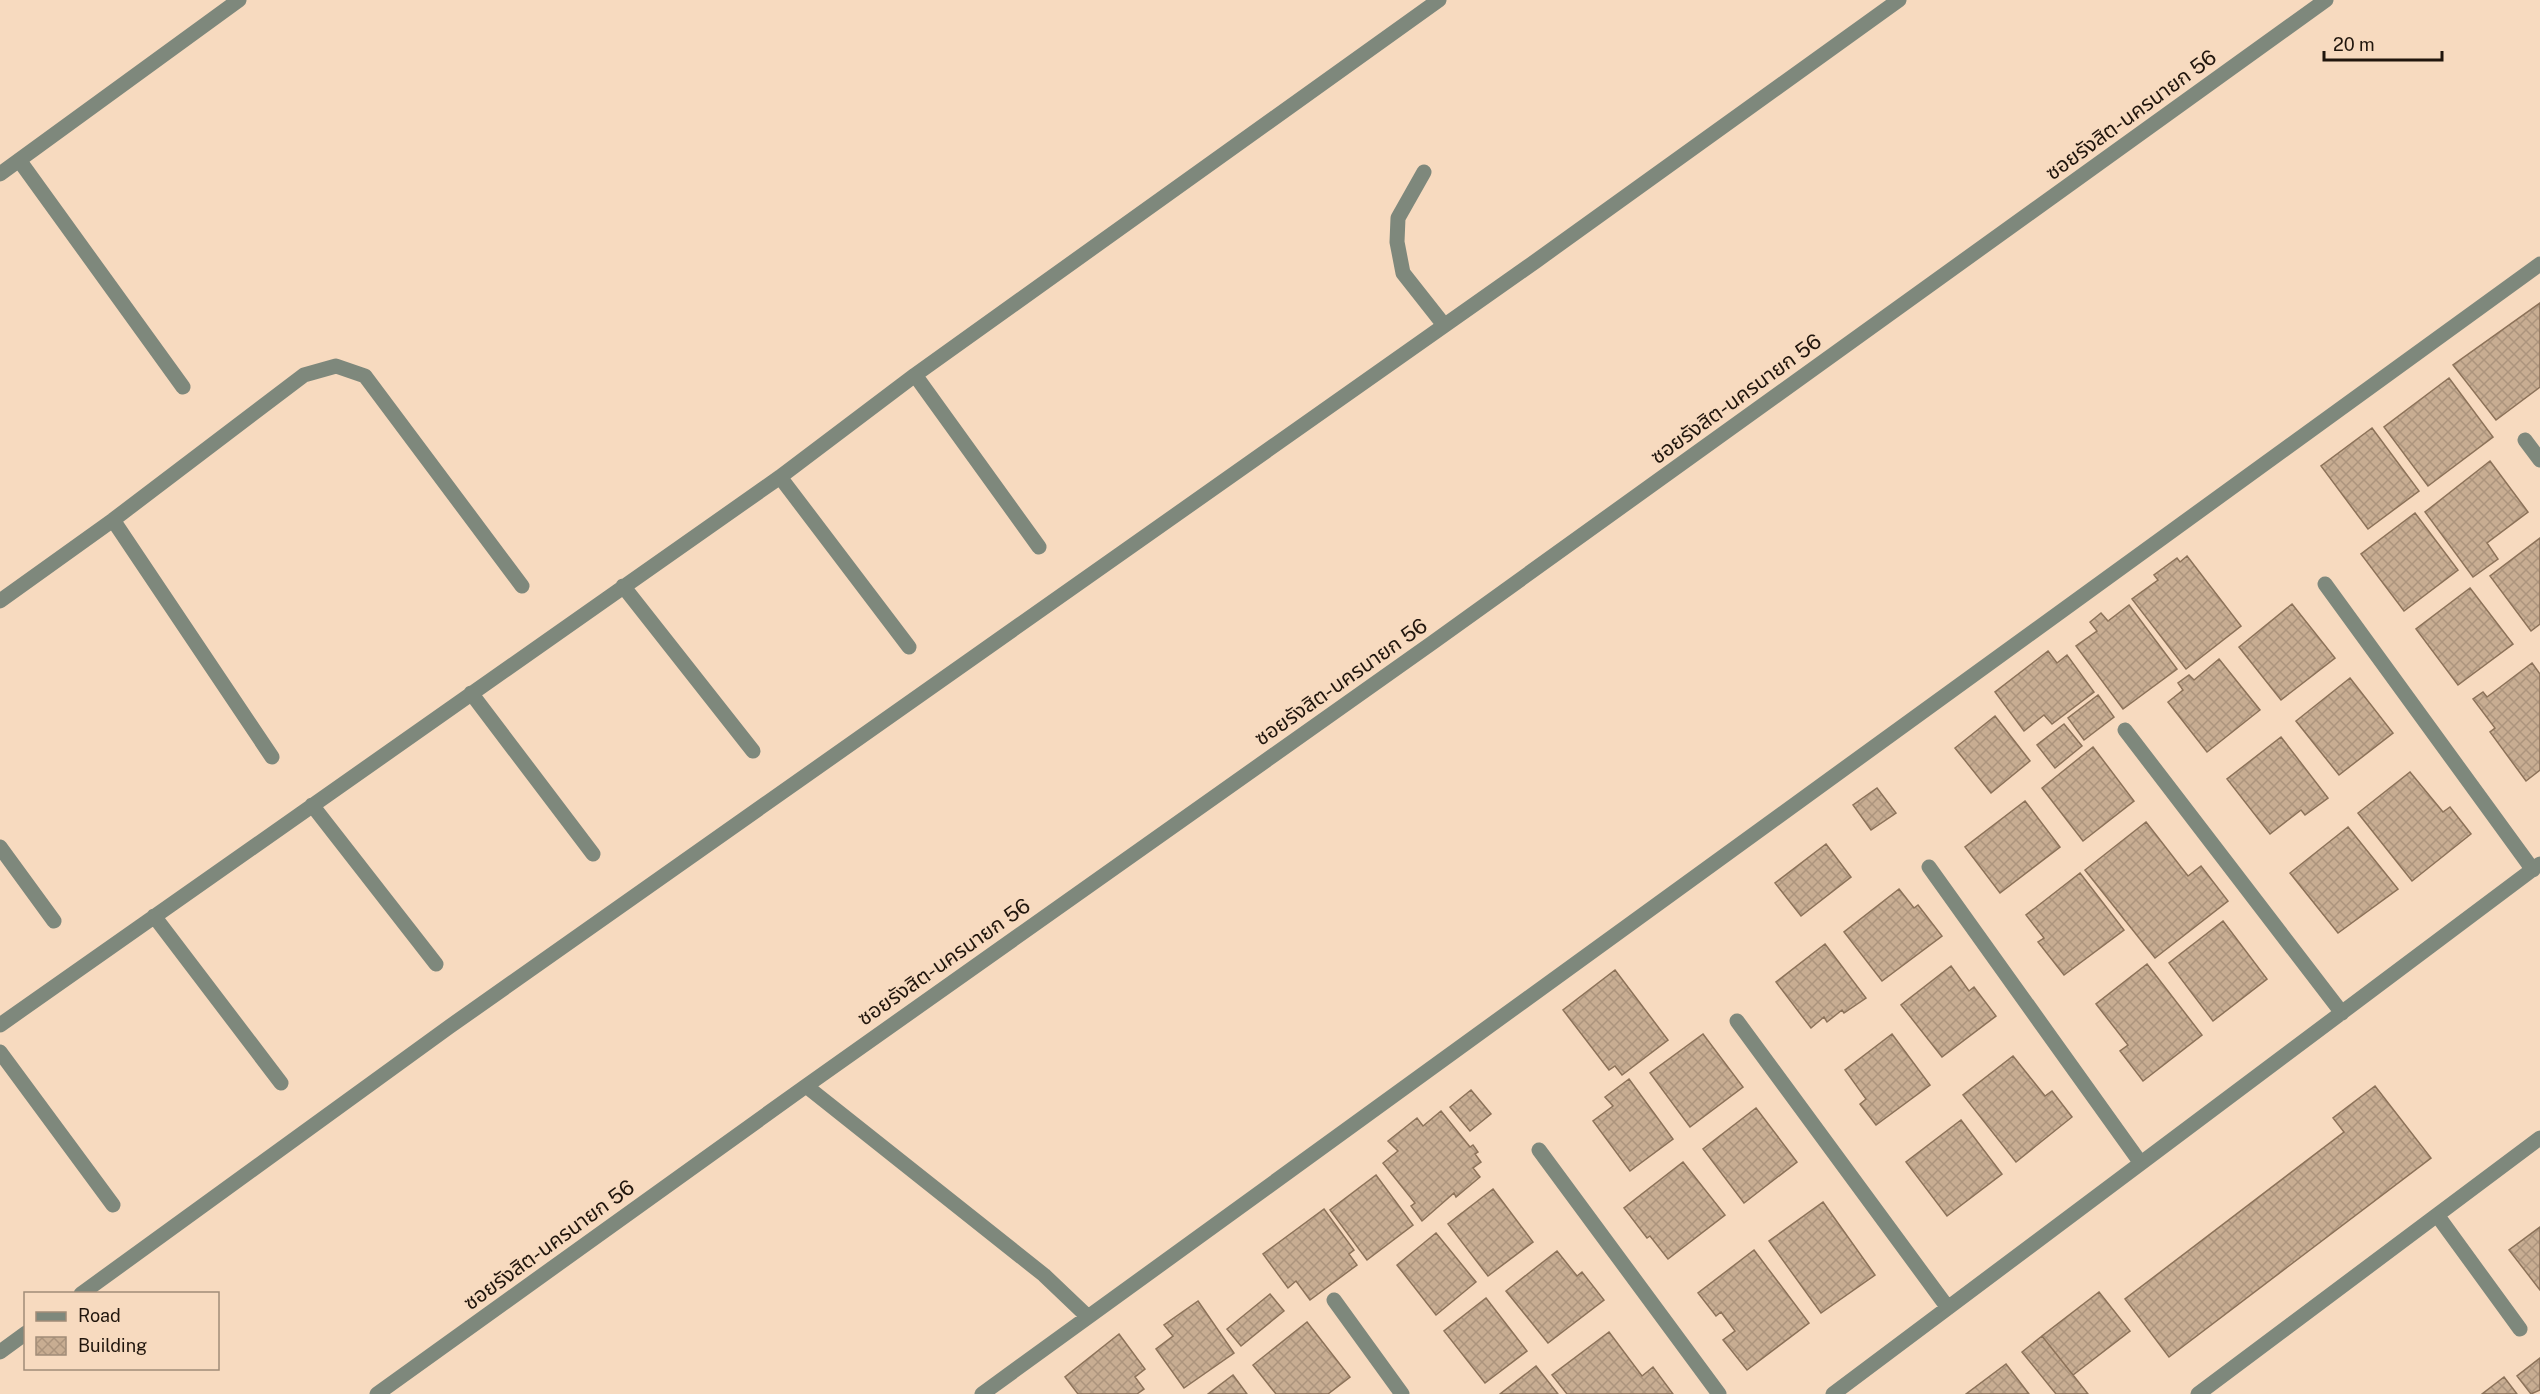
<svg xmlns="http://www.w3.org/2000/svg" width="2540" height="1394" font-family="'Public Sans','Noto Sans Thai',sans-serif">
  <defs>
    <pattern id="building-cross-hatch" width="8" height="8" patternUnits="userSpaceOnUse" patternTransform="scale(1.5)"><rect width="8" height="8" fill="#c8ad92"/><path d="M0 0l8 8M0 8l8-8" fill="none" stroke="#ac947d"/></pattern>
  </defs>
  <rect width="100%" height="100%" fill="#f7dabf"/>
  <path fill="url(#building-cross-hatch)" stroke="#8c7259" stroke-width="1.5" d="M2540,303V387L2496,420L2453,365Z
    M2449,378L2493,437L2428,486L2384,427Z
    M2372,428L2419,491L2368,529L2321,466Z
    M2490,461L2528,512L2487,543L2498,559L2473,577L2425,512Z
    M2415,513L2458,570L2404,611L2361,554Z
    M2540,538V624L2531,631L2490,576Z
    M2187,556L2241,626L2186,669L2132,599L2158,580L2154,575L2177,558L2180,562Z
    M2470,588L2513,644L2458,685L2416,629Z
    M2292,604L2335,658L2281,700L2239,647Z
    M2129,605L2177,669L2123,709L2076,646L2097,631L2090,622L2101,613L2108,621Z
    M2048,651L2057,663L2067,655L2094,692L2052,724L2044,715L2024,731L1995,692Z
    M2219,659L2260,710L2207,752L2168,702L2183,690L2178,683L2189,675L2194,680Z
    M2532,663L2540,674V770L2526,781L2490,732L2495,728L2473,699L2483,692L2487,697Z
    M2350,678L2393,733L2339,775L2296,721Z
    M2098,695L2114,717L2084,740L2068,718Z
    M1995,716L2030,761L1991,793L1955,748Z
    M2064,724L2082,746L2055,768L2037,745Z
    M2281,737L2328,798L2305,815L2301,810L2270,834L2227,779Z
    M2093,747L2134,801L2083,841L2042,788Z
    M2410,772L2443,812L2450,807L2471,834L2412,881L2358,813Z
    M1877,788L1896,813L1871,830L1853,805Z
    M2025,801L2060,847L2000,893L1965,847Z
    M2146,822L2188,876L2201,866L2228,901L2155,958L2085,870Z
    M2348,827L2398,889L2338,933L2290,873Z
    M1826,844L1851,877L1801,916L1775,883Z
    M2080,873L2124,930L2064,975L2038,942L2044,938L2026,915Z
    M1899,889L1914,908L1918,905L1942,936L1882,981L1844,932Z
    M2223,921L2267,979L2213,1021L2169,963Z
    M1825,944L1866,998L1844,1013L1842,1010L1827,1022L1824,1017L1811,1028L1776,982Z
    M2147,964L2202,1035L2143,1081L2120,1051L2128,1045L2096,1004Z
    M1951,966L1969,991L1974,987L1996,1016L1942,1057L1901,1005Z
    M1615,970L1668,1040L1622,1075L1615,1066L1609,1070L1563,1010Z
    M1703,1034L1743,1087L1690,1127L1650,1073Z
    M1892,1034L1930,1085L1876,1125L1860,1104L1866,1099L1845,1070Z
    M2013,1056L2045,1096L2052,1091L2072,1117L2016,1162L1963,1095Z
    M1629,1079L1673,1139L1630,1171L1593,1121L1613,1106L1605,1097Z
    M2375,1086L2431,1158L2169,1357L2125,1299L2344,1132L2333,1118Z
    M1471,1090L1491,1114L1470,1131L1450,1107Z
    M1756,1108L1797,1162L1744,1203L1703,1149Z
    M1441,1111L1470,1147L1473,1145L1478,1152L1475,1154L1481,1162L1473,1168L1480,1177L1456,1197L1454,1193L1422,1221L1411,1206L1415,1203L1383,1163L1398,1151L1388,1141L1417,1118L1423,1126Z
    M1961,1120L2002,1174L1947,1216L1906,1162Z
    M1683,1162L1725,1215L1668,1259L1650,1236L1647,1238L1624,1208Z
    M1376,1175L1413,1225L1367,1260L1330,1210Z
    M1493,1189L1533,1242L1488,1276L1448,1224Z
    M1823,1202L1875,1275L1821,1313L1769,1241Z
    M1324,1209L1354,1250L1349,1254L1357,1265L1310,1300L1296,1281L1288,1288L1263,1254Z
    M2540,1227V1290L2509,1250Z
    M1436,1233L1476,1282L1436,1315L1397,1265Z
    M1754,1250L1809,1323L1747,1370L1723,1340L1735,1331L1721,1312L1716,1316L1698,1293Z
    M1557,1251L1577,1276L1582,1272L1604,1300L1548,1343L1506,1291Z
    M2099,1292L2130,1331L2073,1375L2042,1336Z
    M1270,1294L1284,1311L1241,1346L1227,1329Z
    M1486,1298L1527,1351L1485,1383L1444,1331Z
    M1198,1301L1234,1353L1184,1388L1156,1349L1173,1336L1164,1325Z
    M1307,1322L1350,1377L1328,1394H1276L1253,1365Z
    M1609,1332L1642,1376L1653,1367L1673,1394H1567L1552,1375Z
    M1119,1334L1145,1369L1135,1377L1144,1389L1137,1394H1078L1065,1377Z
    M2042,1336L2073,1375L2088,1394H2056L2022,1352Z
    M2540,1358V1390L2531,1394L2517,1376Z
    M2006,1364L2029,1394H1966Z
    M1536,1366L1558,1394H1500Z
    M1233,1375L1247,1394H1208Z
    M2504,1377L2517,1394H2482Z"/>
  <g fill="none" stroke-linecap="round" stroke-linejoin="round">
    <path stroke="#7e887c" stroke-width="15" d="M19,160L183,387
      M1424,172L1398,218L1397,242L1403,273L1444,325
      M0,174L239,0
      M915,375L1039,547
      M2525,440L2540,460
      M780,477L909,647
      M113,520L272,757
      M2325,584L2533,870
      M623,586L753,751
      M0,601L113,520L304,375L336,366L365,376L522,586
      M471,693L593,854
      M2125,730L2342,1013
      M312,805L436,964
      M0,847L54,921
      M1929,867L2140,1162
      M154,916L281,1083
      M1737,1021L1948,1308
      M0,1025L780,477L915,375L1439,0
      M0,1052L113,1205
      M806,1086L1044,1275L1087,1316
      M1539,1150L1719,1394
      M2437,1215L2520,1329
      M81,1294L449,1027L1536,261L1899,0
      M1334,1300L1402,1394
      M0,1352L26,1333
      M377,1394L806,1086L1432,643L2326,0
      M982,1394L2540,264
      M1833,1394L2540,864
      M2198,1394L2540,1138"/>
  </g>
  <g text-anchor="middle" stroke-width="6" stroke-linejoin="round" paint-order="stroke">
    <g font-size="21" fill="#21160d" stroke="#f7dabf">
      <text transform="translate(2131 115) rotate(-36)" y="7">ซอยรังสิต-นครนายก 56</text>
      <text transform="translate(1736 399) rotate(-36)" y="7">ซอยรังสิต-นครนายก 56</text>
      <text transform="translate(1341 682) rotate(-35)" y="7">ซอยรังสิต-นครนายก 56</text>
      <text transform="translate(944 962) rotate(-35)" y="7">ซอยรังสิต-นครนายก 56</text>
      <text transform="translate(549 1245) rotate(-36)" y="7">ซอยรังสิต-นครนายก 56</text>
    </g>
  </g>
  <rect x="24" y="1292" width="195" height="78" fill="#f7dabf" stroke="#a18c78" stroke-width="1.5"/>
  <rect x="36" y="1312" width="30" height="9" fill="#7e887c" stroke="#a18c78" stroke-width="1.5"/>
  <text x="78" y="1322" font-size="18" fill="#21160d">Road</text>
  <rect x="36" y="1337" width="30" height="18" fill="url(#building-cross-hatch)" stroke="#a18c78" stroke-width="1.5"/>
  <text x="78" y="1352" font-size="18" fill="#21160d">Building</text>
  <path d="M2324 51v9h118v-9" fill="none" stroke="#21160d" stroke-width="3"/>
  <text x="2333" y="51" font-size="18" fill="#21160d" stroke="#f7dabf" stroke-width="4.5" paint-order="stroke">20 m</text>
</svg>
